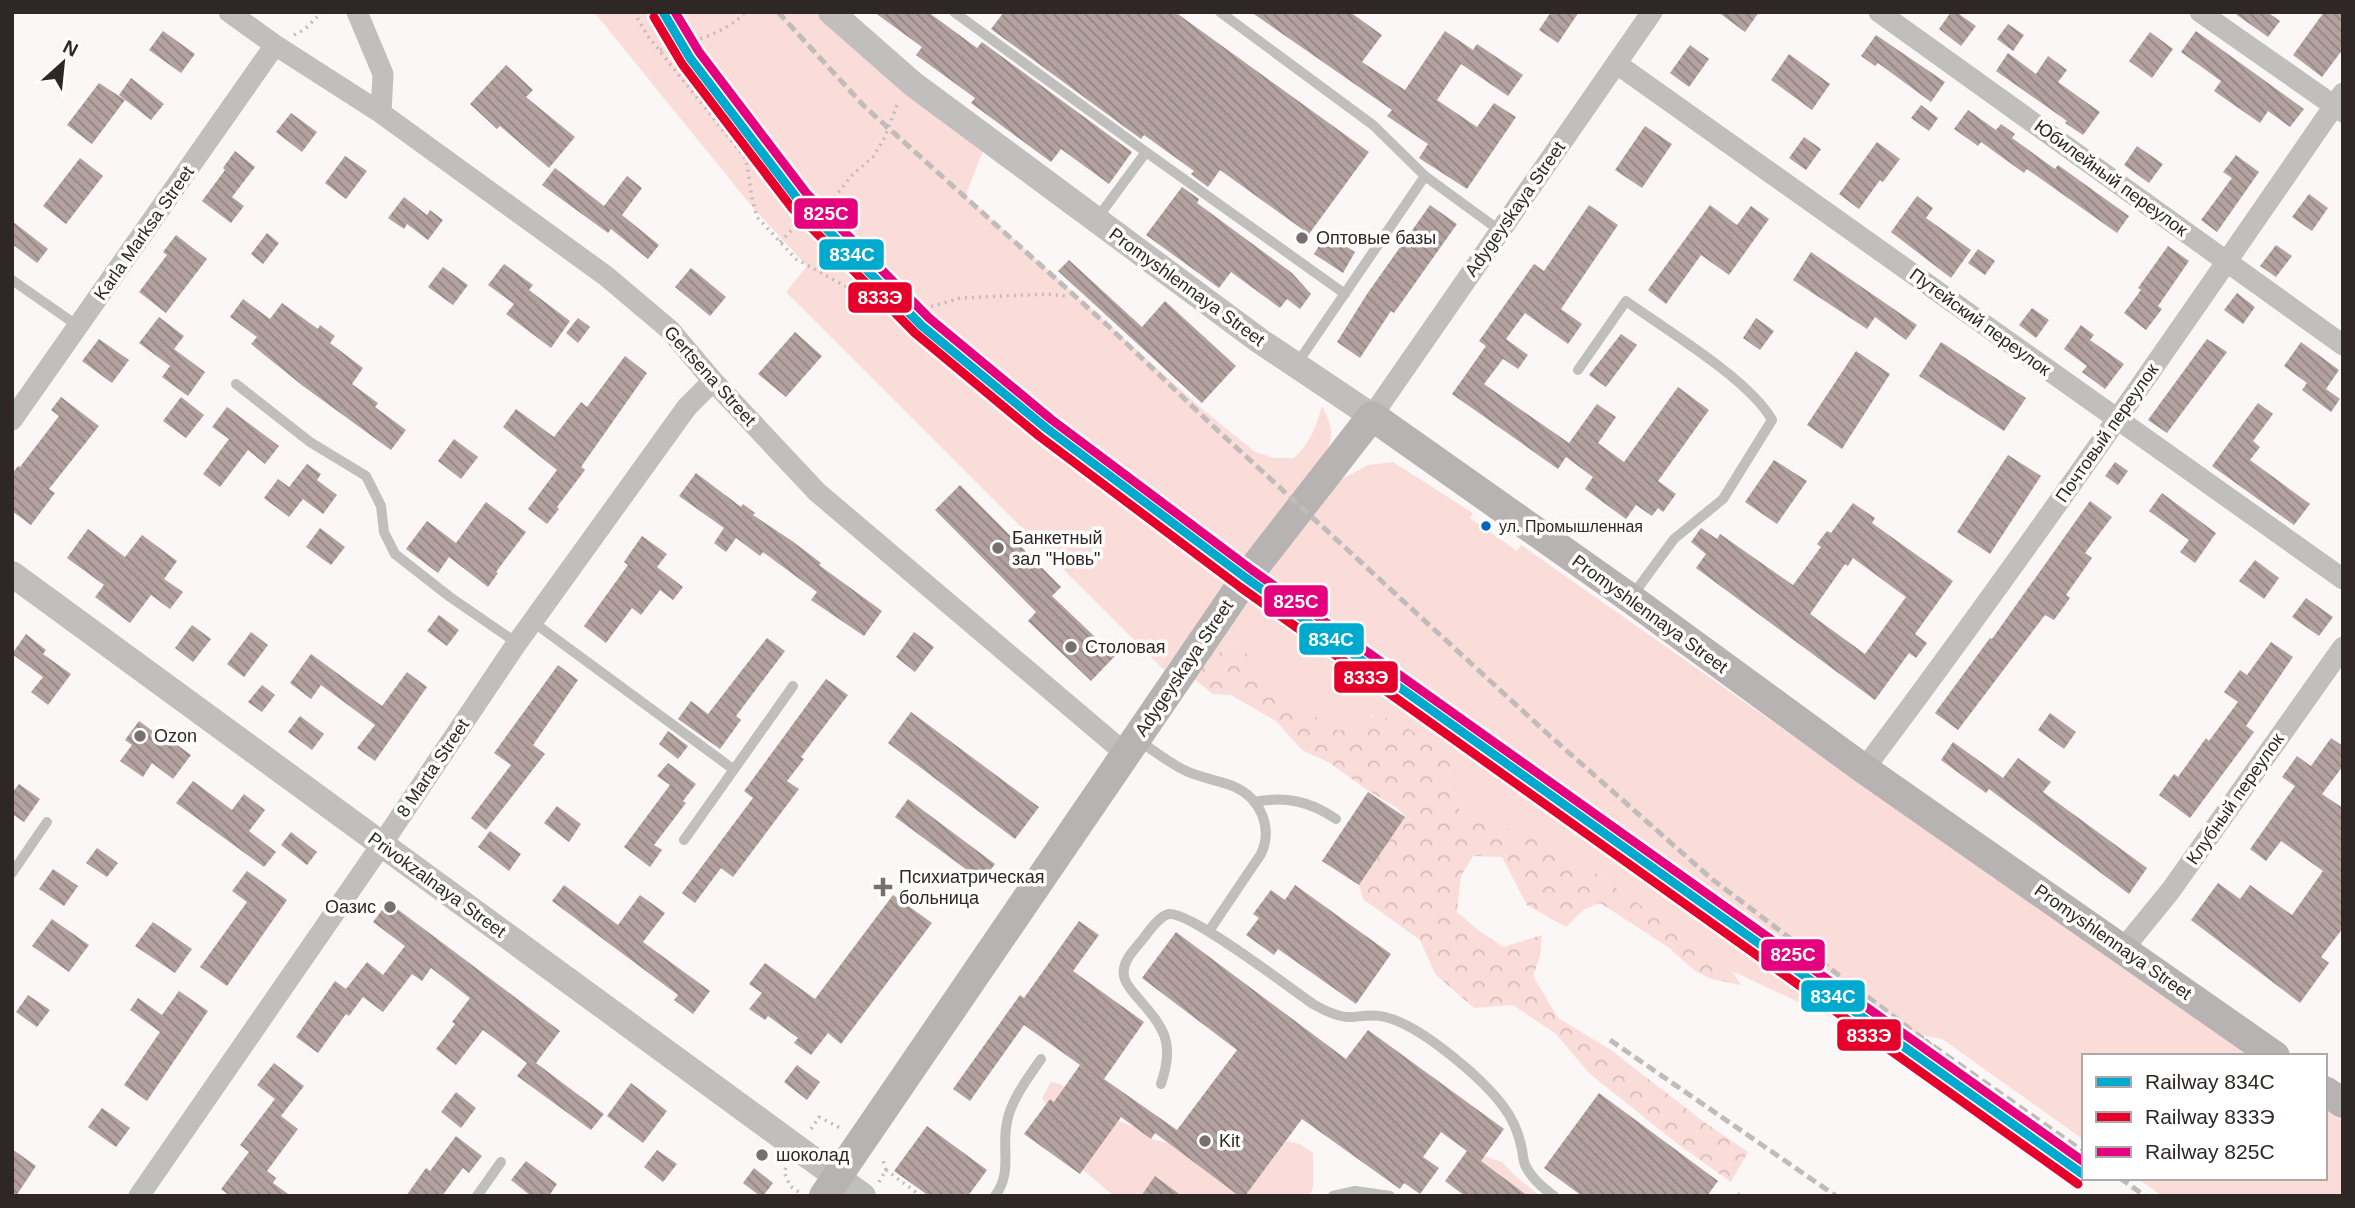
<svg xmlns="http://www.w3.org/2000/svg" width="2355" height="1208" font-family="Arial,sans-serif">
  <defs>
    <pattern id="forest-crowns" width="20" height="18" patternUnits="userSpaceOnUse" patternTransform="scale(1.75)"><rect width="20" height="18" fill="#fadcd9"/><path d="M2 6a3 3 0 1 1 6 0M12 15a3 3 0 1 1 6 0" fill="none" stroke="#d7bdba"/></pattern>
    <pattern id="building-back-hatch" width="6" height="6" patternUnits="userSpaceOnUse" patternTransform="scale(1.75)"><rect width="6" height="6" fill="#b3a2a0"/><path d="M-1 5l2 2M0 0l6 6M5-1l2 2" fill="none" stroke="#928482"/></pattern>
  </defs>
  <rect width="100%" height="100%" fill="#fcf7f7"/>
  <path fill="#fadcd9" d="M594,12H820L984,149L967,191V197L1200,407L1255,452L1274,458H1294C1310,443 1316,427 1322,406C1334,429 1334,438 1322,461L1164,670L786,292L807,266L754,209Z
    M1393,462L1473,513L1470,518L1517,551L1521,545L2249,1056H2084V1140L1942,1039L1837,1020L1732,971L1597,874L1491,828L1459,809L1446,776L1453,767L1373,715L1339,732L1253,680L1244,645L1233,639L1219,653L1212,654L1268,573L1338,481L1368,465Z
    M1051,1082L1060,1084L1098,1113L1134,1127L1151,1139L1168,1143L1239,1196H1182L1156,1176L1141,1196H1114L1083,1170L1105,1139L1050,1099L1046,1104L1042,1098Z
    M2325,1109L2343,1121V1196H2162L2137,1178H2325Z
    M1286,1141L1300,1144L1313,1153V1188L1309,1196H1245Z
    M1484,1156L1502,1162L1514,1175L1540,1196H1528L1510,1183L1500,1196H1489L1503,1177L1481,1161Z"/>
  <path fill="url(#forest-crowns)" d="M1233,639L1244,645L1254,680L1339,731C1349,727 1364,716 1375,716C1402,716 1435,749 1453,767L1446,776L1459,809L1491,828L1527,830L1597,874L1732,971L1741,985L1711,979L1694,970L1668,947L1600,903L1583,910L1566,927L1527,905L1502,857L1473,856L1461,876L1457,912L1478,930L1503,947L1542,935L1540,956L1533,976L1558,1018L1611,1050L1704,1122L1748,1152L1731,1182L1675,1142L1590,1074L1556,1034L1513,1005L1474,1008L1435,974L1420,940L1363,899L1359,885L1405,816L1397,808L1367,790L1330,763L1302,750L1276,721L1231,695L1213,694L1194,679L1212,654L1219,653Z"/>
  <path fill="url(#building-back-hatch)" fill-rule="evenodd" d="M874,12H928L977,48L982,42L1132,152L1109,184L1061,149L1051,162L971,103L975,98L916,55L922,47Z
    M1004,12H1175L1369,152L1309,234L1220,170L1208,187L1191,174L1194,171L1144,135L1141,139L991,29Z
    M1251,12H1350L1382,35L1362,62L1405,90L1445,31L1473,50L1477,44L1523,75L1508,96L1461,64L1437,100L1477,127L1494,103L1516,117L1467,189L1419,158L1428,144L1387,116L1392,110Z
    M1551,12H1579L1558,43L1539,30Z
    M1718,12H1759L1745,32Z
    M1951,12H1956L1976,26L1961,46L1939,29Z
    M2233,12H2267L2280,21L2268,37Z
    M2324,12H2343V49L2322,77L2293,55Z
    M2008,24L2024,35L2013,51L1997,39Z
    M163,31L195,54L181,73L149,50Z
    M2196,31L2304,109L2290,127L2268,111L2260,123L2214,91L2221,81L2181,52Z
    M2150,32L2173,49L2152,78L2129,61Z
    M1876,35L1945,82L1931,102L1878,63L1875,66L1861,56Z
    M1690,45L1709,59L1689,87L1670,73Z
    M2008,53L2036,74L2048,56L2067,70L2058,82L2100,112L2083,135L2065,123L2067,121L1996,71Z
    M1789,54L1830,84L1812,110L1771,80Z
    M506,65L533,90L526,97L575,137L549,168L500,126L497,129L470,104Z
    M131,78L164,104L151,120L119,95Z
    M99,83L125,100L92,144L67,125Z
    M1921,105L1938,118L1929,131L1911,118Z
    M1968,110L1996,130L2001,124L2015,134L2012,138L2055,169L2058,165L2129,216L2117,233L2027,169L2024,173L1981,142L1978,146L1954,129Z
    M291,113L317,132L302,152L276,132Z
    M1645,126L1672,144L1642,188L1615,170Z
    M1804,137L1821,149L1806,170L1789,158Z
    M1877,142L1900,159L1883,182L1880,180L1859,209L1839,194Z
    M2137,146L2163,164L2149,183L2124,165Z
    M235,151L255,167L232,197L244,206L231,223L202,201L225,170L223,168Z
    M2236,155L2259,172L2217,232L2201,220L2232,178L2223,172Z
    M345,156L367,171L346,199L325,183Z
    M80,158L103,176L66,224L43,206Z
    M555,168L604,206L627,176L642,188L622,215L659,245L648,259L611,229L608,233L542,185Z
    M1182,187L1199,199L1197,203L1292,273L1311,294L1300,309L1287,299L1280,308L1231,272L1219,288L1146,235Z
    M2309,194L2328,208L2312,231L2292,217Z
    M1917,196L1933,208L1926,218L1971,250L1951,278L1891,232Z
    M404,197L427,215L430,210L443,220L428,240L407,224L404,229L388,218Z
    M1430,205L1457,224L1394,313L1391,311L1360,358L1337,342L1367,294Z
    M1589,205L1618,225L1561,309L1582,324L1568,344L1525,313L1506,339L1528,355L1518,369L1503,359L1484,384L1569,443L1597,404L1616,417L1598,443L1624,462L1678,387L1709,410L1658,481L1676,494L1663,512L1658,508L1652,516L1636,505L1626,519L1585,489L1593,477L1566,457L1558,469L1452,394L1486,346L1479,341L1534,264L1544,271Z
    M1710,205L1737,225L1751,206L1769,219L1729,275L1701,255L1666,304L1648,290Z
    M12,221L48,249L37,263L12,244Z
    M267,233L279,243L263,264L251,254Z
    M1326,234L1355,252L1343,273L1314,254Z
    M176,235L207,259L166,313L139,292L167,255L163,252Z
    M2276,245L2292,256L2276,277L2260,266Z
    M2168,246L2189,261L2158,306L2162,309L2146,330L2124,313L2141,290L2138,288Z
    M1978,249L1995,261L1985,275L1968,263Z
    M1811,252L1917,325L1906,340L1875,317L1867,329L1793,280Z
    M1069,260L1142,327L1165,301L1236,366L1202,403L1058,271Z
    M504,264L533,285L529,290L570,321L551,348L506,314L514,304L488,285Z
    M443,267L468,285L453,305L428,287Z
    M691,268L726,297L710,316L675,287Z
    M2237,293L2255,307L2243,324L2224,310Z
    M243,299L270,319L282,303L318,329L320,325L335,336L330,343L363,368L352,384L378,403L375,407L406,430L391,450L303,386L251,344L257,337L230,317Z
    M2032,308L2049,320L2036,338L2019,325Z
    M159,317L184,336L174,349L205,372L188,396L162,377L170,366L139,343Z
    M578,318L590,327L578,343L566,333Z
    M1756,318L1774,331L1760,350L1743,338Z
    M2081,325L2094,335L2090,340L2124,364L2105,389L2082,372L2087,366L2064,349Z
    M795,332L822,356L786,397L758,374Z
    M1621,334L1637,345L1606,387L1589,375Z
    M99,339L129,360L112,383L82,361Z
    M2207,339L2227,352L2167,433L2148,420Z
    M1941,342L2026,398L2004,431L1919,376Z
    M2301,342L2339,370L2326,389L2340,399L2331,412L2302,390L2307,383L2284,366Z
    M1856,351L1890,374L1842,449L1807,425Z
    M625,356L647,373L581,467L585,470L557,507L559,509L547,524L528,509L557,470L503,427L516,409L554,437L581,402L587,407Z
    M61,397L99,426L49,489L55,493L31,525L12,511V474L18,466L20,467L59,416L51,410Z
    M181,397L204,415L186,438L163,421Z
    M2258,403L2273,414L2253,441L2260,447L2250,460L2310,504L2294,525L2212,466Z
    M227,407L279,446L265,464L248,450L220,487L203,474L229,439L212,427Z
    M454,439L478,457L461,479L438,461Z
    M2008,455L2041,476L1990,554L1957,532Z
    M1774,460L1807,481L1777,524L1745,502Z
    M2115,462L2128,471L2118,485L2105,476Z
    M307,464L321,474L317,480L337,495L323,514L303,499L289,517L264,498L278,479L289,487Z
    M696,473L741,507L743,504L755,513L753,515L792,541L821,563L819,565L882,611L864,636L811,600L817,592L763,552L760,556L736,538L726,552L714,543L724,528L679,496Z
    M960,485L1061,587L1052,596L1115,656L1091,681L1028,621L1036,612L935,510Z
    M2162,493L2216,533L2195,563L2180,552L2189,540L2149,511Z
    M2090,501L2112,517L2085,553L2092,558L2066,595L2070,598L2054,620L2045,615L1958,730L1935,713L1990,638L1992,639Z
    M486,502L526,532L496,572L498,573L488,587L449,557L438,573L406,549L427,521L456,543Z
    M1853,503L1875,518L1872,523L1953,581L1915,634L1927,643L1916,658L1909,653L1875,700L1696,568L1706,554L1691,542L1701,528L1717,539L1720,534L1793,585L1821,547L1817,544L1827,531L1831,533ZM1853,558L1906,597L1865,654L1810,614L1845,564L1848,566Z
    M320,528L345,547L331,565L306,547Z
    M88,529L125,557L142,535L177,561L164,579L183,592L170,609L151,595L130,623L95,597L104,585L67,558Z
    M642,536L667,554L657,567L683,587L673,600L660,590L641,615L632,608L606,643L584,626L628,565L624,562Z
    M2255,560L2279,578L2264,599L2239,581Z
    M2306,598L2333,617L2319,636L2292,617Z
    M439,615L459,630L447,646L427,631Z
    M192,625L211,639L193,662L175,648Z
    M251,632L268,645L244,677L227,664Z
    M914,632L934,647L915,672L896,657Z
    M26,634L46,650L43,654L71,674L48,705L31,692L43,677L12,654Z
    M767,638L785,651L736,716L741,720L720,749L678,719L691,701L708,714Z
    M2271,642L2293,657L2246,726L2254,732L2190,818L2159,795L2174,774L2178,777L2206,738L2209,741L2238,702L2224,692L2240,670L2247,675Z
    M311,654L382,706L407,672L427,687L375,761L357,748L375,725L321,685L311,699L290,683Z
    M558,665L578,680L533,745L545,754L486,830L471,818L511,765L494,753Z
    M826,679L848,695L801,757L804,759L787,781L799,789L733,877L721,868L695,903L682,893L753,798L744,791Z
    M262,685L275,695L262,712L248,702Z
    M911,712L1039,807L1015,839L888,743Z
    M2050,713L2076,732L2064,749L2038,730Z
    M300,716L324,734L312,750L288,732Z
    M139,721L170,744L172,741L191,755L173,779L152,763L143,777L120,761L132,745L125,740Z
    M668,731L688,746L678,759L659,744Z
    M2331,738L2343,746V766L2322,794L2343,808V928L2321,957L2329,963L2300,1003L2191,920L2218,883L2240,899L2250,885L2292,915L2323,871L2281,841L2266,861L2250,849L2295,786L2282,777L2297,756L2311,766Z
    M1953,742L2003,778L2018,758L2051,782L2043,792L2147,868L2129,894L1989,789L1986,793L1941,760Z
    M668,763L696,784L683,801L686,803L654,845L662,850L650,867L624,847L670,785L657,776Z
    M193,781L232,810L244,794L265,810L249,831L276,852L264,867L176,803Z
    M19,784L40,799L24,822L12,814V793Z
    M1368,792L1405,817L1359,885L1322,861Z
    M908,799L995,864L982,881L895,817Z
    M557,806L581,824L569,842L544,823Z
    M490,831L521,854L509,871L478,847Z
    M291,832L317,852L307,865L281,845Z
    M97,848L118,863L107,877L86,863Z
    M53,869L78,886L64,906L39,889Z
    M247,871L287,900L227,986L200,967L247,902L232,891Z
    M564,885L618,925L640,895L665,913L643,942L710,991L693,1014L674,1000L678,995L552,901Z
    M1295,885L1391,954L1356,1004L1278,949L1274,955L1246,935L1259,918L1253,914L1271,890L1285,900Z
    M893,895L932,923L841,1044L828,1033L811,1055L794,1043L798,1038L768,1016L765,1020L749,1009L762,993L749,984L765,963L815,999Z
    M388,902L560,1031L536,1063L604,1114L591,1130L517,1076L527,1063L483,1030L456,1065L436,1049L455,1024L452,1022L470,998L431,968L422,981L412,974L383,1012L363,997L349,1016L346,1014L318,1053L296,1037L335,981L346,989L367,962L383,975L405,946L373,922Z
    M52,919L89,945L69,972L32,946Z
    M1079,921L1099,935L1073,971L1144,1022L1104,1079L1177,1130L1237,1050L1142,978L1176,932L1346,1059L1368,1030L1504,1129L1481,1161L1528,1196H1465L1445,1181L1467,1151L1441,1132L1423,1157L1439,1168L1420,1194L1404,1183L1400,1189L1302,1119L1245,1196H1239L1155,1133L1151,1139L1121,1117L1080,1174L1024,1134L1050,1099L1054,1102L1080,1065L1024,1025L970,1101L953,1089L1020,995L1024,998Z
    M153,922L192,949L175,973L135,946Z
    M179,991L208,1011L147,1101L124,1085L160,1032L130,1010L138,998L162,1015Z
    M28,995L50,1010L37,1027L16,1012Z
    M274,1063L304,1086L281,1116L298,1129L267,1171L276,1178L273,1183L291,1196H230L221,1189L249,1152L240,1145L275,1099L257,1085Z
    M797,1065L820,1082L807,1100L784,1082Z
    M631,1083L667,1111L643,1143L607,1116Z
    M456,1092L476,1108L461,1128L441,1112Z
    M1599,1093L1718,1181L1707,1196H1582L1544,1168Z
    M102,1108L130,1128L116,1147L88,1127Z
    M927,1126L987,1170L968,1196H929L894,1171Z
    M456,1136L482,1156L469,1173L463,1168L442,1196H406L426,1168L430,1171Z
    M12,1149L36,1166L16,1196H12Z
    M657,1150L677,1164L663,1182L644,1167Z
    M526,1161L557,1184L549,1196H531L511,1180Z
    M754,1168L773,1183L763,1196H760L743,1183Z
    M1155,1176L1182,1196H1141Z"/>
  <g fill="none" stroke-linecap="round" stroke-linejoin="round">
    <path stroke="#c0bcbc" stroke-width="3.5" stroke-dasharray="2 5" stroke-linecap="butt" d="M634,12L647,35L746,159L752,198L757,217L796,259L867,298L905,308L934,306L960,298L1047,294L1065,296
      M294,35L305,29L322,12
      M660,50C685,45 728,33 745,12
      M780,242L798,224L834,198L853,174L873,157L885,137L898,102
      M811,1129L819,1117L840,1128
      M786,1168L784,1172L790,1186L799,1192
      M886,1170L921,1196
      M879,1182L886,1170L882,1157"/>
    <path stroke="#c1bebe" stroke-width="10" d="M954,12L1146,152L1096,220
      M1220,12L1373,125L1425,176L1296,365
      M1146,152L1345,294
      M1425,176L1499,230
      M12,280L78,326
      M1578,370L1626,301C1666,330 1750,380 1772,420L1723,499L1674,539L1632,596
      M236,384L310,442L366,476L381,506L384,532L395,554L450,597L517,643
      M533,622L733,769
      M1138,740C1153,750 1168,762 1184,770C1200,778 1218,780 1235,787C1261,799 1273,828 1261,854L1209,931
      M1254,802C1285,796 1310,801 1336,819
      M684,840L793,686
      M12,873L47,822
      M1161,1084C1175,1043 1165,1029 1138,998C1133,992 1125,984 1124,976C1121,962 1135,949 1143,939C1149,931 1159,916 1169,914C1190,911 1291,989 1313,1004C1325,1011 1339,1018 1353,1017C1364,1016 1374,1014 1385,1017C1420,1025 1481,1077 1503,1106C1513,1119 1519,1133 1522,1150C1523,1155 1523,1160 1525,1165C1532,1179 1542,1187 1554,1196
      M477,1196L501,1162
      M995,1196C1013,1172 1001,1148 1007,1122C1011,1100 1028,1078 1041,1059
      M1333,1196L1355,1191L1390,1196"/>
    <path stroke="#c1bebe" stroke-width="21" d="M229,12L275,45L381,113L606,276L670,330L713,381L817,492L1126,754
      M357,12L383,74L381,113
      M1879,12L2343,345
      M2200,12L2343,112
      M1617,64L2343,579
      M1372,416L1652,12
      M12,420L275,45
      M1864,769C2030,548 2186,321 2343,93
      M2123,949L2171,890L2343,647
      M139,1196L382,844L517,643L687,407L713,381"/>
    <path stroke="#c1bebe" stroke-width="26" d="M831,12L913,84L1260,341L1372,416
      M12,574L863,1196"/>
    <path stroke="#b7b3b2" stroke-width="30" d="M2325,1091L2343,1103
      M824,1196L1246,578L1372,416L1630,598L1864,769L2275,1056"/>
    <path stroke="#c0bcbb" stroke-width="5" stroke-dasharray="10 5" stroke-linecap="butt" d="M778,12L864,106L1106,324L1214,427L1550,736L1713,880L1926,1041
      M1610,1040L1836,1196
      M2018,1128L1926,1041L2084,1152
      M2120,1178L2145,1196
      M1737,1194L1739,1196"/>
    <defs>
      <path id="rail-1" d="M663,12L690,58L799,201L922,326L1046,428L1246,578L2084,1175"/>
      <path id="rail-2" d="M654,17L682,64L792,208L915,333L1039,436L1240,587L2078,1184"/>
      <path id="rail-3" d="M675,12L699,52L807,194L929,318L1052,420L1252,570L2084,1162"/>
    </defs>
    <use href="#rail-1" stroke="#fff" stroke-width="14"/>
    <use href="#rail-2" stroke="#fff" stroke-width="14"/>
    <use href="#rail-3" stroke="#fff" stroke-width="14"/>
    <use href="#rail-1" stroke="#00a9ce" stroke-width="9"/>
    <use href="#rail-2" stroke="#e4002b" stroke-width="9"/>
    <use href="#rail-3" stroke="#e5007d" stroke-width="9"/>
  </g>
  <g fill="#77706e" stroke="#fff" stroke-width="2.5">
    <circle cx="1302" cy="238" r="7"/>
    <circle cx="998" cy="548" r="7"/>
    <circle cx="1071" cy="647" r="7"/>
    <circle cx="140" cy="736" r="7"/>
    <path d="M879.5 876.5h7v7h7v7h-7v7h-7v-7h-7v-7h7z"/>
    <circle cx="390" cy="907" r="7"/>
    <circle cx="1205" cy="1141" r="7"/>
    <circle cx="762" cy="1155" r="7"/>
  </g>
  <circle fill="#0065bd" stroke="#fff" stroke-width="2.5" cx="1486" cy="526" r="6"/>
  <g text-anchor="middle" stroke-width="7" stroke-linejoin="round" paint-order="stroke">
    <g font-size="16" fill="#2f2725" stroke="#fff" text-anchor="start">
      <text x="1499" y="532">ул. Промышленная</text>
    </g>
    <g font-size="18" fill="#2f2725" stroke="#fff">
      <text transform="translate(2111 178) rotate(36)" y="6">Юбилейный переулок</text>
      <text transform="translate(1515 209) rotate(-55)" y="6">Adygeyskaya Street</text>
      <text transform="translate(144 233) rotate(-55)" y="6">Karla Marksa Street</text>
      <text transform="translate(1187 287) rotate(36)" y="6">Promyshlennaya Street</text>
      <text transform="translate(1980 322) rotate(36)" y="6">Путейский переулок</text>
      <text transform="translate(710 376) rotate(48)" y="6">Gertsena Street</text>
      <text transform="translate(2107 433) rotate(-55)" y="6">Почтовый переулок</text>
      <text transform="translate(1650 614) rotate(36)" y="6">Promyshlennaya Street</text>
      <text transform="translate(1184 668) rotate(-56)" y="6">Adygeyskaya Street</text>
      <text transform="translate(433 768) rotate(-56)" y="6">8 Marta Street</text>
      <text transform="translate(2235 799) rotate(-55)" y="6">Клубный переулок</text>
      <text transform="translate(437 885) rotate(36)" y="6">Privokzalnaya Street</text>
      <text transform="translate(2113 942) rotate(35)" y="6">Promyshlennaya Street</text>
    </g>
    <g font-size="18" fill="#2f2725" stroke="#fff" text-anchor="start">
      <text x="1316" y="244">Оптовые базы</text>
      <text x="1012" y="544">Банкетный<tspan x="1012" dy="21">зал "Новь"</tspan></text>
      <text x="1085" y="653">Столовая</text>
      <text x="154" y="742">Ozon</text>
      <text x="899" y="883">Психиатрическая<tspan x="899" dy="21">больница</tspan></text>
      <text x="376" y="913" text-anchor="end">Оазис</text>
      <text x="1219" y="1147">Kit</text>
      <text x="776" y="1161">шоколад</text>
    </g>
  </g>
  <g stroke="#fff" stroke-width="2.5">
    <rect x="793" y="197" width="66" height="33" rx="7" fill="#e5007d"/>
    <rect x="818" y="238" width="67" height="33" rx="7" fill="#00a9ce"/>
    <rect x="847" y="281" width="66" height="33" rx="7" fill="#e4002b"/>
    <rect x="1263" y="584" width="66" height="34" rx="7" fill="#e5007d"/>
    <rect x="1298" y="622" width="67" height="34" rx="7" fill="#00a9ce"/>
    <rect x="1333" y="660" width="66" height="34" rx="7" fill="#e4002b"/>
    <rect x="1760" y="938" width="66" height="34" rx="7" fill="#e5007d"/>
    <rect x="1800" y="979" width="66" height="34" rx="7" fill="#00a9ce"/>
    <rect x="1836" y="1018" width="66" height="34" rx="7" fill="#e4002b"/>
  </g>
  <g font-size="19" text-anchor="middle" font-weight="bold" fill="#fff">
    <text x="826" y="220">825С</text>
    <text x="852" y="261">834С</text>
    <text x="880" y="304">833Э</text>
    <text x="1296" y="608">825С</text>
    <text x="1331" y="646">834С</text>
    <text x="1366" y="684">833Э</text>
    <text x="1793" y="961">825С</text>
    <text x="1833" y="1003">834С</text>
    <text x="1869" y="1042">833Э</text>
  </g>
  <rect width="2355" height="1208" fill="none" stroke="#2f2725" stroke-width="28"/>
  <rect x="2082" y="1054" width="245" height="126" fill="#ffffff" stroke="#aca9a8" stroke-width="2"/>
  <rect x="2096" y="1077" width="35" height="10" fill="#00a9ce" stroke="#aca9a8" stroke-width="2"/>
  <text x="2145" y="1089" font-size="21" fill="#2f2725">Railway 834С</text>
  <rect x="2096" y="1112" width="35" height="10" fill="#e4002b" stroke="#aca9a8" stroke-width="2"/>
  <text x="2145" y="1124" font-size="21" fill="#2f2725">Railway 833Э</text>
  <rect x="2096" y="1147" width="35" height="10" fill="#e5007d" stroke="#aca9a8" stroke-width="2"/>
  <text x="2145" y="1159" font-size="21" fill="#2f2725">Railway 825С</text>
  <g transform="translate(63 63) rotate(27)" stroke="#ffffff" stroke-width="5" paint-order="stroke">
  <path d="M0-5L12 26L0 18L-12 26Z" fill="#2f2725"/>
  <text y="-10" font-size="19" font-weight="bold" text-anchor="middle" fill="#2f2725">N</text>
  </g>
</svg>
